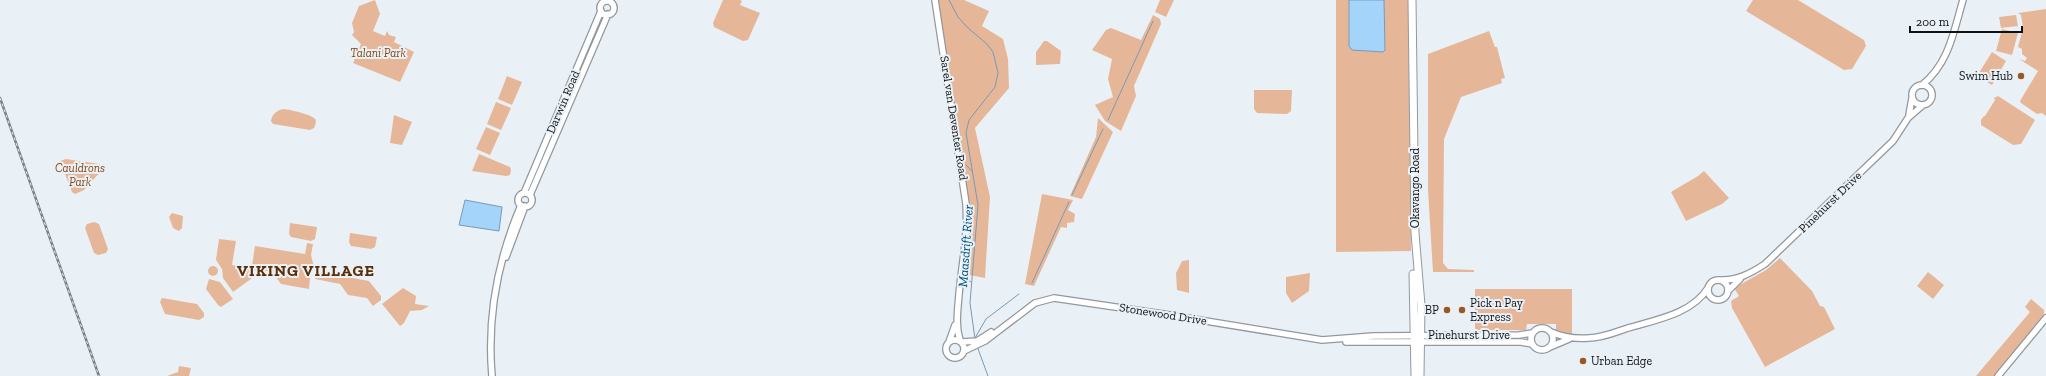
<svg xmlns="http://www.w3.org/2000/svg" width="2046" height="376" font-family="'Zilla Slab',serif">
  <rect width="100%" height="100%" fill="#eaf1f6"/>
  <path fill="#e5b798" d="M375,0L380,14L373,31L385,36L387,31L389,35L396,37L394,42L414,52L400,82L353,63L361,44L352,35L354,32L352,23L359,6Z
    M723,0H740L742,1L740,5L760,13L748,40L743,41L714,27L713,23Z
    M938,0H964L989,11L982,26L1003,39L1008,59L1009,88L975,128L990,197L985,278L964,274L969,206Z
    M1160,0H1174L1166,17L1155,12Z
    M1336,0H1408L1411,251L1336,252Z
    M1753,0H1798L1864,40L1866,46L1852,69L1844,70L1746,11Z
    M2046,9V116L2042,113L2037,114L2021,103L2020,101L2038,71L2019,59L2025,61L2027,58L2022,54V49L2018,47L2023,28L2021,15L2018,13Z
    M1153,15L1160,19L1161,24L1134,86L1136,96L1121,131L1105,121L1095,105L1113,97L1108,79L1112,59L1092,50L1106,30L1111,28L1141,40Z
    M2016,15L2018,26L2001,28L1999,17Z
    M2002,29L2018,33L2012,55L1996,51Z
    M1489,31L1495,47H1497L1505,78L1501,79L1502,83L1461,97L1444,139L1443,263L1448,269L1474,270V272H1433L1428,190V54Z
    M1044,41H1047L1061,51L1060,64L1036,65V52Z
    M1992,52L2006,61L1992,85L1977,76Z
    M507,76L522,82L512,105L498,99Z
    M1254,90H1292L1291,111L1287,114L1257,113L1254,109Z
    M1998,96L2035,120L2021,144L2013,145L1981,125V120L1984,116H1985L1995,100L1994,98Z
    M496,102L511,108L501,130L487,124Z
    M284,109C290,110 311,114 315,119C317,121 315,126 314,128L310,130L273,124L271,121C272,114 277,110 284,109Z
    M394,115L412,122L402,145L390,143Z
    M1098,118L1113,132L1082,199L1070,196L1096,137Z
    M486,127L500,133L490,155L476,149Z
    M479,154L510,167L511,170L510,175L506,176L472,171Z
    M66,159L99,164L104,168L84,190L75,194L72,192L60,161Z
    M1704,171L1729,198L1722,204L1686,221L1671,192L1698,176Z
    M1042,194L1073,200L1068,210L1075,214L1074,222L1067,223V228L1061,227L1034,286L1025,284Z
    M172,213L183,216L182,228L179,231L173,228L169,217Z
    M94,222L99,224L108,249L106,253L98,255L94,253L85,228L87,224Z
    M290,223L317,227L315,239L311,241L291,237L289,234Z
    M350,233L377,237L375,247L371,249L351,246L349,242Z
    M219,239L236,241L232,265L249,268L255,276L233,292L223,278L222,269L216,260Z
    M307,243L313,244L311,255L314,267H311L309,289L281,284L270,269L259,276L252,266L255,246L305,254Z
    M1780,258L1812,291L1820,306L1824,307L1835,329L1765,367L1732,308L1731,301L1739,296L1734,288L1766,270Z
    M1189,260V293L1177,290L1176,273L1182,261Z
    M208 271a5 5 0 1 1 10 0a5 5 0 1 1-10 0Z
    M320,272L369,281L381,296V300L373,306L367,298L348,295L340,284L315,279L316,274Z
    M1928,272L1944,285L1933,299L1917,286Z
    M1310,273L1309,291L1292,303L1286,293V277Z
    M209,279L220,282L233,299L221,307L218,305L206,289Z
    M403,288L416,296L415,304L429,306L422,310L410,311L404,323L400,326L382,304Z
    M1475,289H1572V334H1562L1556,332V324H1527L1526,330H1475Z
    M162,298L197,304L204,313V317L199,320L165,314L160,302Z
    M2031,299L2044,310V316L1994,376H1976L2030,312L2025,307Z
    M179,366L191,368L189,376H167L178,372Z"/>
  <path fill="#a5d4fa" stroke="#789ab5" d="M1349,0H1384L1385,50L1383,52L1352,50L1349,46Z
    M465,200L502,207L499,231L459,225Z"/>
  <g fill="none" stroke-linecap="round" stroke-linejoin="round">
    <path stroke="#789ab5" stroke-width="1" d="M949,0L958,17L967,27L987,44L993,52L998,73L995,87L969,120L966,133L978,205L970,303L975,339
      M1108,120L1153,21
      M966,165L972,171
      M1072,195L1103,129
      M965,278L971,282
      M1032,283L1069,202
      M975,338L986,319L1019,294
      M977,346L988,376"/>
    <defs>
      <path id="minor" d="M935,0L966,204C968,234 962,264 959,294C958,309 955,325 960,340
        M600 8a7 7 0 1 1 14 0a7 7 0 1 1-14 0Z
        M1922,85C1949,64 1954,30 1963,0
        M1912 95a10 10 0 1 1 20 0a10 10 0 1 1-20 0Z
        M1909,115L1912,98
        M524,193L601,11
        M518 200a7 7 0 1 1 14 0a7 7 0 1 1-14 0Z
        M530,195L608,14
        M506,257L525,206
        M1720,280C1737,281 1751,273 1765,264L1893,141L1908,118L1923,105
        M1708 290a10 10 0 1 1 20 0a10 10 0 1 1-20 0Z
        M1728,291L1740,279
        M1531 339a11 11 0 1 1 22 0a11 11 0 1 1-22 0Z
        M1551,332C1564,338 1575,339 1589,338C1602,338 1616,332 1628,328C1655,320 1692,314 1708,288
        M946 349a9 9 0 1 1 18 0a9 9 0 1 1-18 0Z
        M949,342L955,325
        M962,342L977,341L991,332
        M1346,342H1521L1532,344
        M1550,347L1569,339
        M964,351L985,341L1035,303L1054,298L1163,314L1322,340L1373,336L1519,335L1532,333
        M492,376C487,318 498,259 521,205
        M1998,376L2046,318"/>
      <path id="major" d="M1412,0L1415,233L1421,305L1420,376
        M1413,274L1415,376"/>
    </defs>
    <use href="#minor" stroke="#92989d" stroke-width="8"/>
    <use href="#major" stroke="#92989d" stroke-width="9"/>
    <use href="#minor" stroke="#fff" stroke-width="5.5"/>
    <use href="#major" stroke="#fff" stroke-width="7"/>
    <defs>
      <path id="rail" d="M0,98L99,376"/>
    </defs>
    <use href="#rail" stroke="#7a7e82" stroke-width="2.5"/>
    <use href="#rail" stroke="#eaf1f6" stroke-width="1" stroke-dasharray="3" stroke-linecap="butt"/>
  </g>
  <g fill="#995823" stroke="#eaf1f6" stroke-width="1.5">
    <circle cx="2021" cy="76" r="4"/>
    <circle cx="1447" cy="310" r="4"/>
    <circle cx="1462" cy="310" r="4"/>
    <circle cx="1583" cy="361" r="4"/>
  </g>
  <g text-anchor="middle" stroke-width="4" stroke-linejoin="round" paint-order="stroke">
    <g font-size="12" font-style="italic" fill="#824612" stroke="#eaf1f6">
      <text x="378" y="57">Talani Park</text>
      <text x="80" y="172">Cauldrons<tspan x="80" dy="14">Park</tspan></text>
    </g>
    <g font-size="12" fill="#0f1113" stroke="#eaf1f6" text-anchor="end">
      <text x="2013" y="80">Swim Hub</text>
      <text x="1470" y="307" text-anchor="start">Pick n Pay<tspan x="1470" dy="14">Express</tspan></text>
      <text x="1439" y="314">BP</text>
      <text x="1591" y="365" text-anchor="start">Urban Edge</text>
    </g>
    <g font-size="12" fill="#0f1113" stroke="#eaf1f6">
      <text transform="translate(563 102) rotate(-67)" y="4">Darwin Road</text>
      <text transform="translate(954 118) rotate(81)" y="4">Sarel van Deventer Road</text>
      <text transform="translate(1415 188) rotate(-90)" y="4">Okavango Road</text>
      <text transform="translate(1830 202) rotate(-44)" y="4">Pinehurst Drive</text>
      <text transform="translate(1163 314) rotate(9)" y="4">Stonewood Drive</text>
      <text x="1469" y="339">Pinehurst Drive</text>
    </g>
    <g font-size="13" font-style="italic" fill="#00507f" stroke="#eaf1f6">
      <text transform="translate(965 246) rotate(-86)" y="5">Maasdrift River</text>
    </g>
    <g font-size="16" font-weight="bold" letter-spacing="1" fill="#5a2e08" stroke="#eaf1f6">
      <text x="306" y="276">VIKING VILLAGE</text>
    </g>
  </g>
  <path d="M1910 26v6h112v-6" fill="none" stroke="#0f1113" stroke-width="2"/>
  <text x="1916" y="26" font-size="12" fill="#0f1113" stroke="#eaf1f6" stroke-width="3" paint-order="stroke">200 m</text>
</svg>
